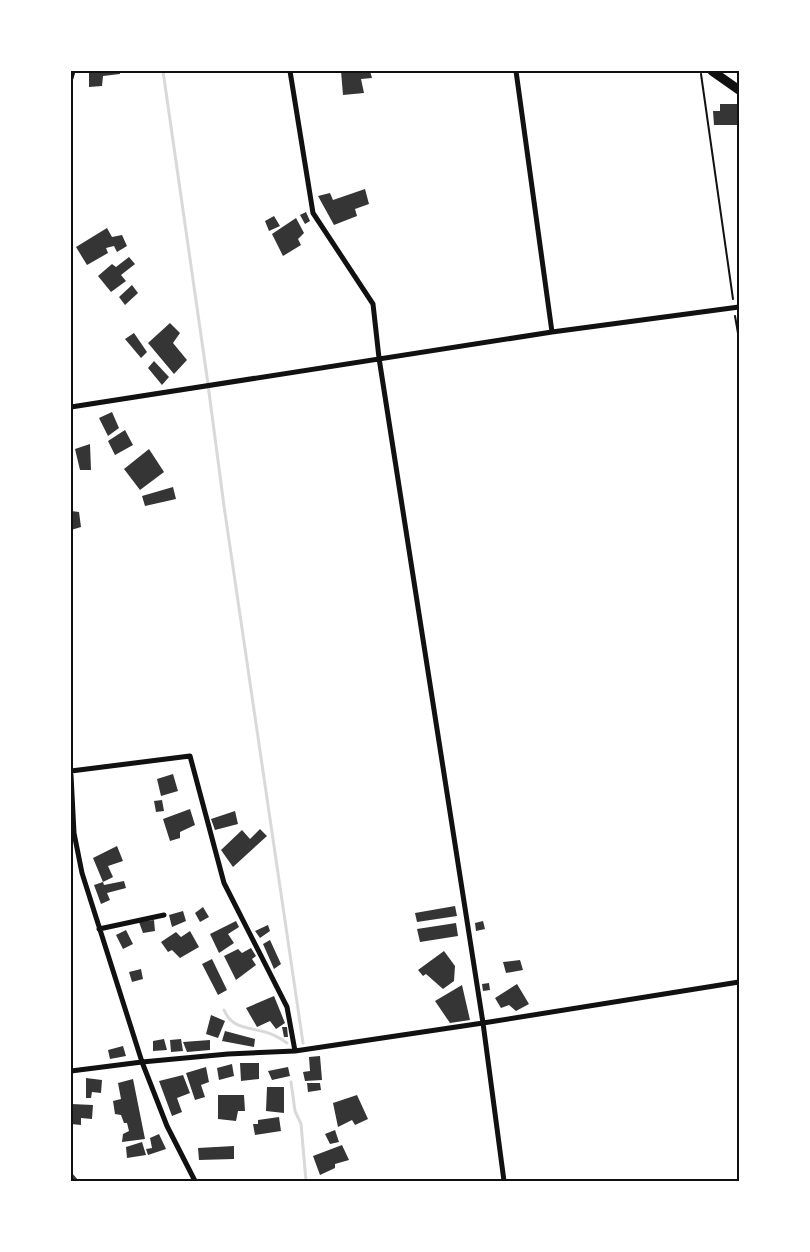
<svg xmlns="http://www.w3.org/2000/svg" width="810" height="1252" font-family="Poppins,sans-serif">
  <rect width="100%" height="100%" fill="#fff"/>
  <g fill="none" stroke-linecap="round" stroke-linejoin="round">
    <path stroke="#d9d9d9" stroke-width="3" d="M163,71L207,377L224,506L303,1043
      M224,1010C232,1029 248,1027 265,1032C273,1034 280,1038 287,1043
      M291,1082L295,1111L301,1124L306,1181"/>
  </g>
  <path fill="#353535" d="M89,71H120V74L103,76L102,86L89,87Z
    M341,71H370L372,78L361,79L364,93L343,95Z
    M720,104H739V125H714L713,111H720Z
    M365,189L369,204L355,209L357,216L334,225L318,196L330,193L333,200Z
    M306,212L310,221L305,224L300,215Z
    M274,216L280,226L269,231L265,221Z
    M296,218L304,233L298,239L301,245L283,256L272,234Z
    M107,228L112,237L122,235L127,246L117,252L114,246L106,248L108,253L87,265L76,247Z
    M129,257L135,264L121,275L126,281L111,292L98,276L112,264L116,267Z
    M132,285L138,293L125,305L119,297Z
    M170,323L180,333L173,343L187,360L174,374L148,343Z
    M134,333L147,352L141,358L125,339Z
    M154,361L169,377L162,385L148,368Z
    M112,412L119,428L108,436L99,418Z
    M125,430L133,445L115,455L108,441Z
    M90,444L91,470H80L75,449Z
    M149,449L164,472L140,490L124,469Z
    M173,487L176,499L145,506L142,496Z
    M71,511L79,512L81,527L71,530Z
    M173,774L178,791L161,796L157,779Z
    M162,800L164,811L156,812L154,801Z
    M190,809L195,825L180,832V838L170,841L163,819Z
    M235,811L238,824L215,830L211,819Z
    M260,829L267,836L233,867L221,850L242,830L250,839Z
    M117,846L123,861L108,866L113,877L103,882L93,858Z
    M124,881L126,888L107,893L110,900L101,904L94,885L103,882L104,885Z
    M455,906L457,916L417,922L415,913Z
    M203,907L209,917L200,922L195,913Z
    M183,911L186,921L172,927L169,915Z
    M154,920L155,931L143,933L139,922Z
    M236,921L239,927L228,934L234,943L219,953L210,934Z
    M483,921L485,929L476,931L475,923Z
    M456,923L458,936L420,942L417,929Z
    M268,925L270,931L260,938L255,931Z
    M126,930L133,944L123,949L116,935Z
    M190,931L199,947L180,958L172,950L168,952L161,942L176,932L181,937Z
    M270,940L281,964L274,969L263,944Z
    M251,948L256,956L252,959L256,965L236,980L224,956L238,949L242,953Z
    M444,951L455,966L454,981L443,989L426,974L423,976L418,970Z
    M212,959L227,990L218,995L202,964Z
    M520,960L523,970L506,973L503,962Z
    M141,969L143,979L132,982L129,972Z
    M489,983L490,990L483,991L482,984Z
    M517,984L529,1004L516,1011L509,1005L501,1008L495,998Z
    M462,985L470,1020L450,1023L435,1001Z
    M274,996L285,1023L276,1029L270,1021L257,1027L246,1008Z
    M211,1015L225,1021L218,1038L206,1034Z
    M282,1027H287L288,1037H284Z
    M225,1031L255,1039L254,1047L222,1041Z
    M164,1039L167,1050L153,1051V1041Z
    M181,1039L183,1051L171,1052L170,1040Z
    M210,1040V1050L187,1052L183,1042Z
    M123,1046L126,1056L110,1059L108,1050Z
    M320,1056L322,1080L305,1081L303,1072L310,1071L309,1057Z
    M240,1063H259V1079L241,1081Z
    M232,1064L234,1076L219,1080L217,1068Z
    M206,1067L209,1082L201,1085L205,1097L195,1100L186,1073Z
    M288,1067L290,1076L272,1080L268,1071Z
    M183,1075L190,1093L177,1098L182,1112L172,1116L159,1081Z
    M86,1078L102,1080L101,1093L92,1092L91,1098H86Z
    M133,1079L145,1139L122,1142L123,1134L129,1131L127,1123H124L121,1115L115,1114L113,1101L121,1099L118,1083Z
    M307,1083H320L321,1090L308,1092Z
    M267,1087H284V1113L266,1111Z
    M218,1095H244L245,1111H238L236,1121L218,1119Z
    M357,1095L368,1119L355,1125L352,1120L338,1127L333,1103Z
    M71,1104L93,1105L92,1119L81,1118V1125L71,1124Z
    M279,1117L281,1131L255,1135L253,1124H258V1120Z
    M335,1130L339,1142L330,1144L325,1134Z
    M159,1134L166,1149L148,1155L146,1149L152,1148L150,1138Z
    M142,1142L146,1155L127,1158L126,1147Z
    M342,1145L349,1160L335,1164V1168L320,1175L313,1156Z
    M234,1146V1159L199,1160L198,1148Z
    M71,1172L79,1181H71Z"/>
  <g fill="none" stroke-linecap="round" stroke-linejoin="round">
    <path stroke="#111" stroke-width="2" d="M701,74L733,299
      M735,316L739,339"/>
    <path stroke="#111" stroke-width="5" d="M290,71L313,213L373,304L379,358L483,1023L504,1181
      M516,71L552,332
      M71,78L73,71
      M71,407L552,332L739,307
      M71,771L190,756L224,883L287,1007L295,1051
      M71,775L74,833L82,873L142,1062L167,1126L195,1181
      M99,929L164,915
      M71,1071L142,1062L228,1054L295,1051L483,1023L739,982"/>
    <path stroke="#111" stroke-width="9" d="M712,71L739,90"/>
  </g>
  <rect width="810" height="1252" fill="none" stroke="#ffffff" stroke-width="145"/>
  <rect x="72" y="72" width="666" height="1108" fill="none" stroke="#111" stroke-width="2"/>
</svg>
